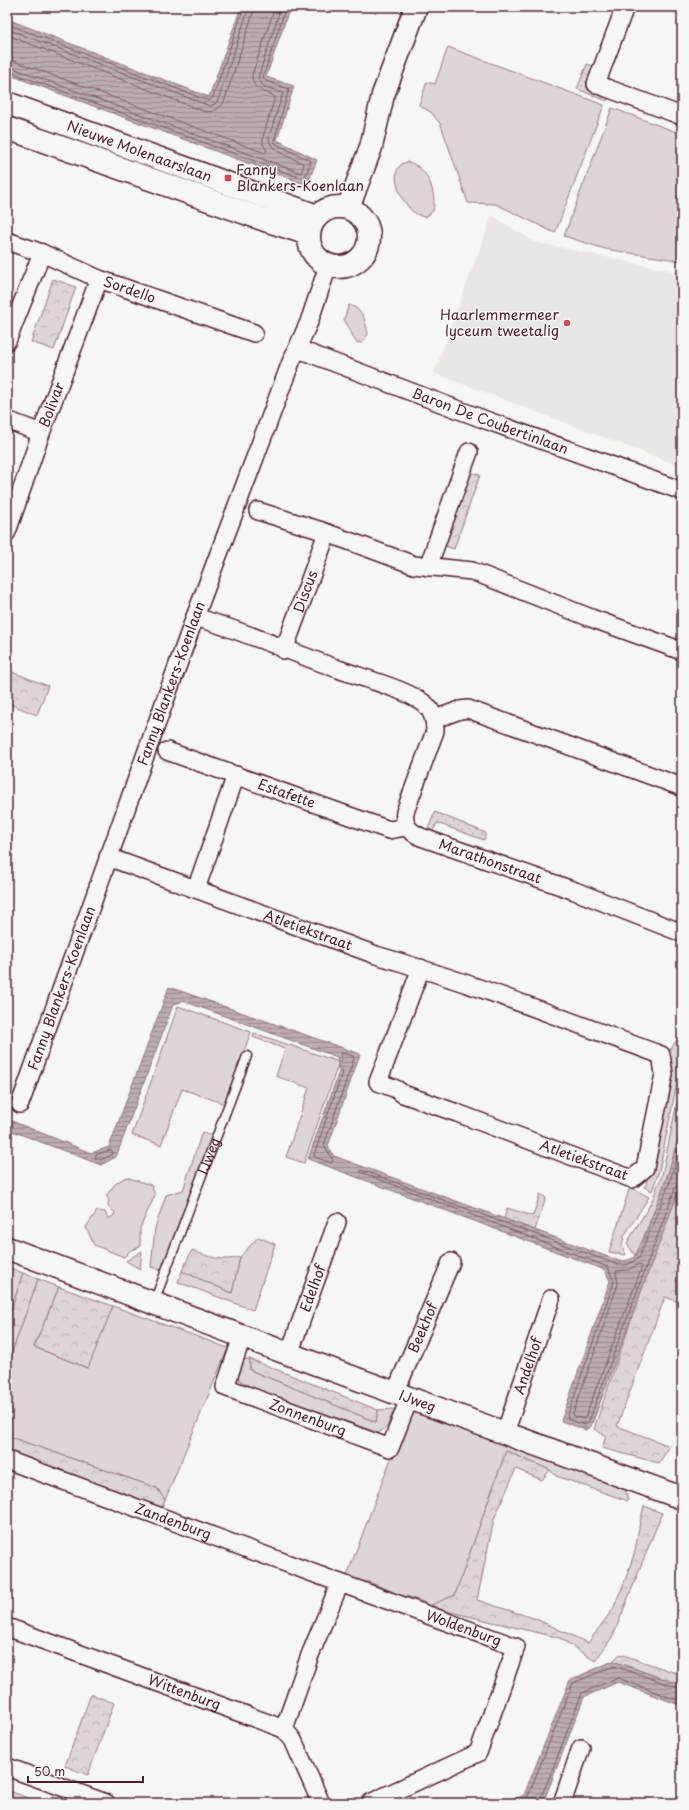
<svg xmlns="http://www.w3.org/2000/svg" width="689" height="1810" font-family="'Playpen Sans',sans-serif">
  <defs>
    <pattern id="forest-crowns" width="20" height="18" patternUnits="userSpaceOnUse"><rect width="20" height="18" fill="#ddd6d5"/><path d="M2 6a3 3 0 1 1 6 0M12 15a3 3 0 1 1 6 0" fill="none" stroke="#bfb7b7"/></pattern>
    <pattern id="garden-dots" width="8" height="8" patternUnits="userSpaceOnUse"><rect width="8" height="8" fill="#ddd6d5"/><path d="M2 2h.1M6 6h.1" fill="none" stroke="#bfb7b7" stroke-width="1.8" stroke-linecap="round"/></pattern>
    <pattern id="water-rules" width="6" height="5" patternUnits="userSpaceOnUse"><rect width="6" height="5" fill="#bbadae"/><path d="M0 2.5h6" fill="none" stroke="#9a8c8e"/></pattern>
  </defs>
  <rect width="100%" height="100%" fill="#f6f6f2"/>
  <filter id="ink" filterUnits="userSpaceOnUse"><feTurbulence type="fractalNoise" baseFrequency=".025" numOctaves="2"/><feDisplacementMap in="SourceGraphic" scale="8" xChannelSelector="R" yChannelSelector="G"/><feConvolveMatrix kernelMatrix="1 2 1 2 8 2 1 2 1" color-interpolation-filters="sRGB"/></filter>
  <g filter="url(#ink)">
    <path fill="#e9e6e3" d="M492,215L534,242L682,273V467L434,373Z"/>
    <path fill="#ddd6d5" stroke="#947a80" d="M448,47L604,105L555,233L496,204L468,203L441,125L432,113L419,105L427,82L435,84Z
      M612,108L682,134V191L677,196L679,214L682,215V261L605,249L564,236Z
      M408,162C428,167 437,193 433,211L426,217C402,216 383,164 408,162Z
      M349,305C364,310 365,320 368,334L362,343L356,342L344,319Z
      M178,1006L251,1032L225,1104L182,1089L161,1145L132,1135Z
      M254,1033L339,1062L304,1163L286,1157L309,1088L276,1076L285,1049L253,1037Z
      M682,1033V1077L676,1088L659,1171L652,1191L644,1187L646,1185L665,1081L668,1053Z
      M682,1087C682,1097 683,1107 682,1117C676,1165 655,1212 635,1256L627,1243L651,1203L662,1175L679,1092Z
      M202,1132L213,1137L163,1271L151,1267L155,1228L166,1195L183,1190Z
      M126,1177L151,1185L155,1195L140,1228V1247L131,1250L124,1257L94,1245L86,1227L97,1211L105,1212L108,1219L113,1216L115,1213C110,1207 106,1209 109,1200L106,1196L115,1184Z
      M630,1187L649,1197L624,1236L622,1246L626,1255L609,1252Z
      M258,1237L275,1244L253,1310L178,1282L182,1271L232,1293L240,1257Z
      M7,1267L23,1273L7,1323Z
      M38,1279L59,1287L34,1347L87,1368L113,1306L228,1348L165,1500L157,1488L7,1436V1366Z
      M250,1359V1370L376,1422L378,1410L394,1409L387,1427L378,1433L249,1386L238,1379L240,1360Z
      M419,1408L624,1484L628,1501L556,1476L550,1470L506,1451L455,1595L432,1605L442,1610L438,1612L429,1610L426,1603L406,1596L401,1599L392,1596V1591L366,1581L363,1585L346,1578L407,1416Z
      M7,1790L41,1803H7Z"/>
    <path fill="url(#forest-crowns)" stroke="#947a80" d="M53,279L76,287L54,350L31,342Z
      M468,471L480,475L454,549L442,545Z
      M7,670L48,686L37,715L7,703Z
      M682,1170V1266L676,1281L682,1283V1303L665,1297L617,1426L670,1446L659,1463L602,1448L606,1436L594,1429Z
      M540,1194L546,1198L535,1230L504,1219L507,1208L533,1216Z
      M192,1250C207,1257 224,1262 240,1257L232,1293L182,1271Z
      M142,1251L140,1269L126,1261Z
      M23,1273L38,1279L7,1366V1323Z
      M59,1287L113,1306L88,1368L34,1347Z
      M250,1359L378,1410L376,1422L250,1370Z
      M7,1436L157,1488L165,1500L161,1510L7,1454Z
      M506,1451L550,1470L542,1480L516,1469L494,1519L477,1600L536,1619L588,1643L613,1609L626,1578L635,1551L640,1522L644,1506L662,1513L613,1636L595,1661L560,1638L442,1610L431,1605L455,1595Z
      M620,1654L682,1675V1686L613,1661Z
      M91,1694L114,1703L88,1775L65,1766Z"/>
    <path fill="url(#garden-dots)" stroke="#947a80" d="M587,64L595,67L587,88L608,97L607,101L577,89Z
      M435,812L486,833L484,840L437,823L432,833L427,831Z"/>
    <path fill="url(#water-rules)" stroke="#8e747a" d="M241,7H290L266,77L294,86L277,140L317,160L307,185L7,74V19L209,97Z
      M169,987L360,1054L328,1146L334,1156L619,1261C625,1261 632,1260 636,1255C643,1246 646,1232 650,1221C665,1184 676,1154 682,1115V1182L592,1424L586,1430L561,1421L610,1281L605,1270L308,1159L339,1072L337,1057L183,1001L173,1005L116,1157L101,1165L7,1129V1119L91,1153L109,1147Z
      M613,1661L682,1685V1706L618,1682L584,1697L545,1798L541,1803H506L524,1795L570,1680Z"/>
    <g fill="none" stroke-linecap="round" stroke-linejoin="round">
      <path stroke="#77585f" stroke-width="1" d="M7,24L209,101L213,97L244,7
        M7,29L210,106L215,104L218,100L249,7
        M7,35L203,111C212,113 219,110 224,102L255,7
        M7,60L14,61L265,153L267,151L263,144V137L275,97C265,90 252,92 252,75L275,7
        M7,66L301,173L304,164C294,158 268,152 269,137L283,93L263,86L258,78L281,7
        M7,71L304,179L311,161L276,144L274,141L289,89L266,81L263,77L286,7
        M341,1053L353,1056L354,1058L324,1145L333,1160L331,1163L315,1157L314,1155L342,1073Z
        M682,1140L669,1184L639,1258L627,1265H618L362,1170L360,1172L608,1267L614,1282L567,1417L568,1419L585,1425L589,1421L676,1186L682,1183
        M111,1150L113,1152V1154L101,1160L95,1158L96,1155Z
        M639,1264L642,1267L585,1418L583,1419L574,1416L573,1414L618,1284L616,1271L628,1270Z
        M516,1803L528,1796L573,1683L614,1666L682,1689
        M538,1803L548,1781L582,1693L618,1678L682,1702"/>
      <defs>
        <g id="lane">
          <path id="s1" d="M154,1302L247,1056"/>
        </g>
        <g id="street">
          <path d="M625,7L596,84L682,116"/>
          <path id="s2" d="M7,241L42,253L99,279L254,333"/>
          <path d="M7,341L42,253"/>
          <path id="s3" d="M298,349L483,419L682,491"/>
          <path d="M7,420L41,433"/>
          <path d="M258,511L319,530L414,565L472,571L591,618L682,651"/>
          <path id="s4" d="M7,532L41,433L99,279"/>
          <path d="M428,567L469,452"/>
          <path id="s5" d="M195,617C244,631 293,653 341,670C363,678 408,690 425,704C433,711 435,721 435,731L405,812C403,826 409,831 421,837L575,891L682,933"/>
          <path id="s6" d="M284,650L327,533"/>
          <path d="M435,719L460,710L468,709L682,787"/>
          <path id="s7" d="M167,751L389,830L406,827"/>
          <path id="s8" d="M108,857L376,955C473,983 566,1020 661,1055L664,1074L645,1168L632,1179L457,1113L403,1094L396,1089L378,1082L421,968"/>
          <path d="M196,889L236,775"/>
          <path id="s9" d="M20,1104L195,617L291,362L309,322L328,266"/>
          <path id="s10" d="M242,1337L225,1387L390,1448L409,1399"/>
          <path id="s11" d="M289,1354L337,1222"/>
          <path id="s12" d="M395,1393L451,1262"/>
          <path id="s13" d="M505,1433L551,1299"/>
          <path id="s14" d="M7,1460L340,1583"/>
          <path id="s15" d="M7,1627L284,1729L293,1740L321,1803"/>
          <path id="s16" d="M284,1729L310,1655L340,1583L516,1647L478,1753L370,1803"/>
          <path d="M7,1767L106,1803"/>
          <path d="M562,1803L581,1748"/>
        </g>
        <g id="secondary">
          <path id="s17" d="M7,103L317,216"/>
          <path d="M7,128L265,220L309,234"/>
          <circle cx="339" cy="237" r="30"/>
          <path d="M348,208L371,147L383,95L416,7"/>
          <path id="s18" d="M7,1248L289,1354L682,1498"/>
        </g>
      </defs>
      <use href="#lane" stroke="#4a1f2b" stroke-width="11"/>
      <use href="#street" stroke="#4a1f2b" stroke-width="20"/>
      <use href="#secondary" stroke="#4a1f2b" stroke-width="25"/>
      <use href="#lane" stroke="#f6f6f2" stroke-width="8"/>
      <use href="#street" stroke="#f6f6f2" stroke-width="17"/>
      <use href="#secondary" stroke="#f6f6f2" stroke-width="22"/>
    </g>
  </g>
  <g fill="#d1495b" stroke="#f6f6f2" stroke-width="1.5">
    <rect x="224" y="174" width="8" height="8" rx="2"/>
    <circle cx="567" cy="323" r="4"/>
  </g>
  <g text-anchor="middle" stroke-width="3" stroke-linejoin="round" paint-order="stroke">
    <g font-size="14" fill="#4a1f2b" stroke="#f6f6f2">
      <text dy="5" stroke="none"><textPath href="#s17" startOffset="141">Nieuwe Molenaarslaan</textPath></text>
      <text dy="5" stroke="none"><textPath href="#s2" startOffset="132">Sordello</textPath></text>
      <text dy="5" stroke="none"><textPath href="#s4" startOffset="135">Bolivar</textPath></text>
      <text dy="5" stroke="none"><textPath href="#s3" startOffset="205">Baron De Coubertinlaan</textPath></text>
      <text dy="5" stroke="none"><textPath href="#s6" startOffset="62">Discus</textPath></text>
      <text dy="5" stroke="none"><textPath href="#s9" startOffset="447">Fanny Blankers-Koenlaan</textPath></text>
      <text dy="5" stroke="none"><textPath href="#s7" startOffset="127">Estafette</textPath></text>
      <text dy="5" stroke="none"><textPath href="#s5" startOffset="468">Marathonstraat</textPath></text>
      <text dy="5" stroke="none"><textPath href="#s8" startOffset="213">Atletiekstraat</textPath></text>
      <text dy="5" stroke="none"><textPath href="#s9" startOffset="123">Fanny Blankers-Koenlaan</textPath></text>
      <text dy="5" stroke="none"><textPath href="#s1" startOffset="156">IJweg</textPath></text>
      <text transform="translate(584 1160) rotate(20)" y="5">Atletiekstraat</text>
      <text dy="5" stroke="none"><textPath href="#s11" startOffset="70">Edelhof</textPath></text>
      <text dy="5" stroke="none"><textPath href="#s12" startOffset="71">Beekhof</textPath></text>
      <text dy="5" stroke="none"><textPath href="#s13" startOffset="71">Andelhof</textPath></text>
      <text dy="5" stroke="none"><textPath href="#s18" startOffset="438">IJweg</textPath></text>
      <text dy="5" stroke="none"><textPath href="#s10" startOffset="141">Zonnenburg</textPath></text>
      <text dy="5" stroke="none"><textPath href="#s14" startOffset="177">Zandenburg</textPath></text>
      <text dy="5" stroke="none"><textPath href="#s16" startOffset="288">Woldenburg</textPath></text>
      <text dy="5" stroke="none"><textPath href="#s15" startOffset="189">Wittenburg</textPath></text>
    </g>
    <g font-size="14" fill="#4a1f2b" stroke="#f6f6f2" text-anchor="start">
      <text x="236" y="175">Fanny<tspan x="236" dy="16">Blankers-Koenlaan</tspan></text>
      <text x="559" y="320" text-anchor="end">Haarlemmermeer<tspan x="559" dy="16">lyceum tweetalig</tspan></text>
    </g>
  </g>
  <rect width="689" height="1810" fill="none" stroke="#f6f6f2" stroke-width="24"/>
  <rect x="12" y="12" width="665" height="1786" fill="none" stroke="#4a1f2b" stroke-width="1.5" filter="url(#ink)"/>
  <path d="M28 1776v6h115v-6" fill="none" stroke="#4a1f2b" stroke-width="2"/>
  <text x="34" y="1776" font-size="12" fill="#4a1f2b" stroke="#f6f6f2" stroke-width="3" paint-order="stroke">50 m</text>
</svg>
